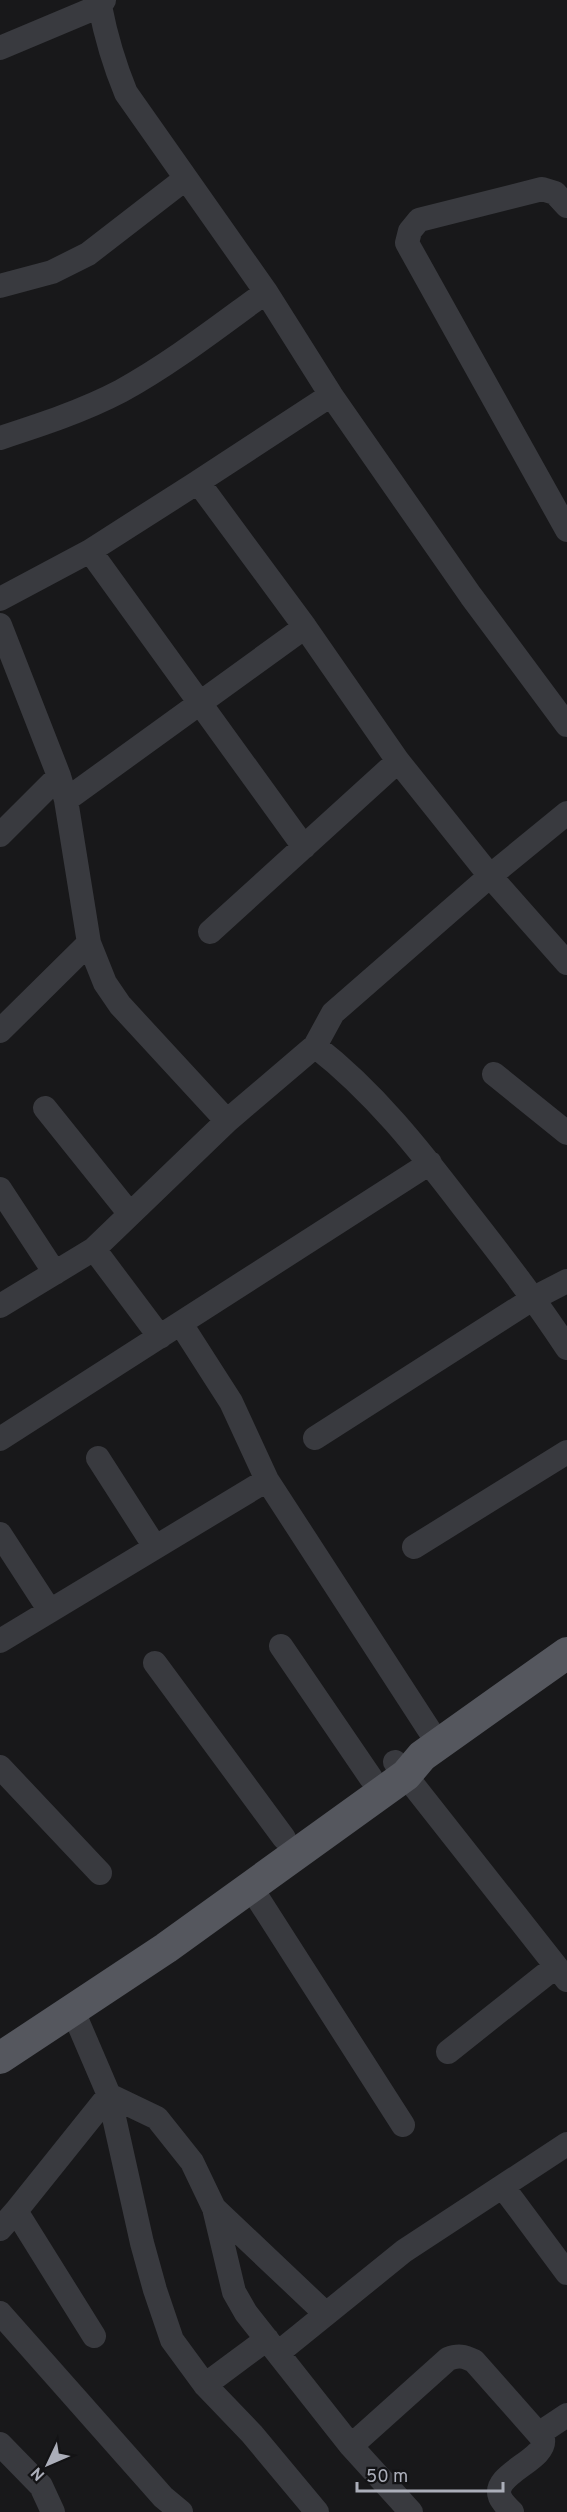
<svg xmlns="http://www.w3.org/2000/svg" width="567" height="2512" font-family="Overpass,sans-serif">
  <rect width="100%" height="100%" fill="#18181a"/>
  <g fill="none" stroke-linecap="round" stroke-linejoin="round">
    <path stroke="#393a3f" stroke-width="24" d="M104,0L100,6C106,37 114,64 126,93L266,292L331,395L471,596L567,725
      M0,48L100,6
      M567,206L555,193L542,189L419,220L410,231L407,243L567,530
      M0,286L52,272L88,254L185,179
      M0,438C40,425 83,411 121,391C172,363 219,326 266,292
      M198,482L331,395
      M90,551L304,847
      M0,599L90,551L198,482L305,627L398,761L490,876L567,963
      M0,625L59,776L66,800L89,943L105,983L120,1005L227,1121L94,1249
      M66,800L305,627
      M0,835L59,776
      M210,932L398,761
      M0,1031L89,943
      M315,1046L333,1013L490,876L567,813
      M494,1074L567,1133
      M45,1108L130,1214
      M227,1121L315,1046C374,1092 419,1149 464,1208C500,1254 535,1299 567,1348
      M0,1189L55,1273
      M0,1306L94,1249L160,1337
      M181,1324L231,1402L267,1480L439,1745
      M315,1438L534,1298L567,1281
      M0,1439L430,1163
      M98,1458L155,1547
      M0,1534L50,1611
      M414,1547L567,1452
      M0,1641L267,1480
      M281,1646L371,1778
      M155,1663L284,1838
      M395,1762L567,1980
      M0,1767L100,1873
      M250,1886L403,2125
      M73,2011L109,2095L16,2211L94,2336
      M448,2052L555,1967
      M109,2095L157,2118L192,2162L214,2208L234,2292L246,2313L351,2446L411,2512
      M109,2095L142,2243L155,2290L172,2340L205,2385L252,2434L317,2512
      M503,2187L567,2273
      M214,2208L326,2314
      M0,2229L16,2211
      M0,2313L163,2497L181,2512
      M278,2353L404,2251L567,2144
      M205,2385L267,2339
      M540,2433L567,2415
      M0,2444L41,2486L53,2512
      M351,2446L448,2359C458,2355 464,2356 474,2361L543,2439C547,2460 491,2474 500,2497C502,2502 508,2508 512,2512"/>
    <path stroke="#55575e" stroke-width="32" d="M0,2058L166,1948L406,1775L422,1756L567,1653"/>
  </g>
  <g transform="translate(48 2464) rotate(226)" stroke="#131315" stroke-width="4.5" paint-order="stroke">
  <path d="M0-4.5L10 22L0 15L-10 22Z" fill="#abaeb9"/>
  <text y="-9" font-size="16" font-weight="bold" text-anchor="middle" fill="#abaeb9">N</text>
  </g>
  <path d="M357 2482v9h146v-9" fill="none" stroke="#abaeb9" stroke-width="3"/>
  <text x="366" y="2482" font-size="18" fill="#abaeb9" stroke="#131315" stroke-width="4.5" paint-order="stroke">50 m</text>
</svg>
